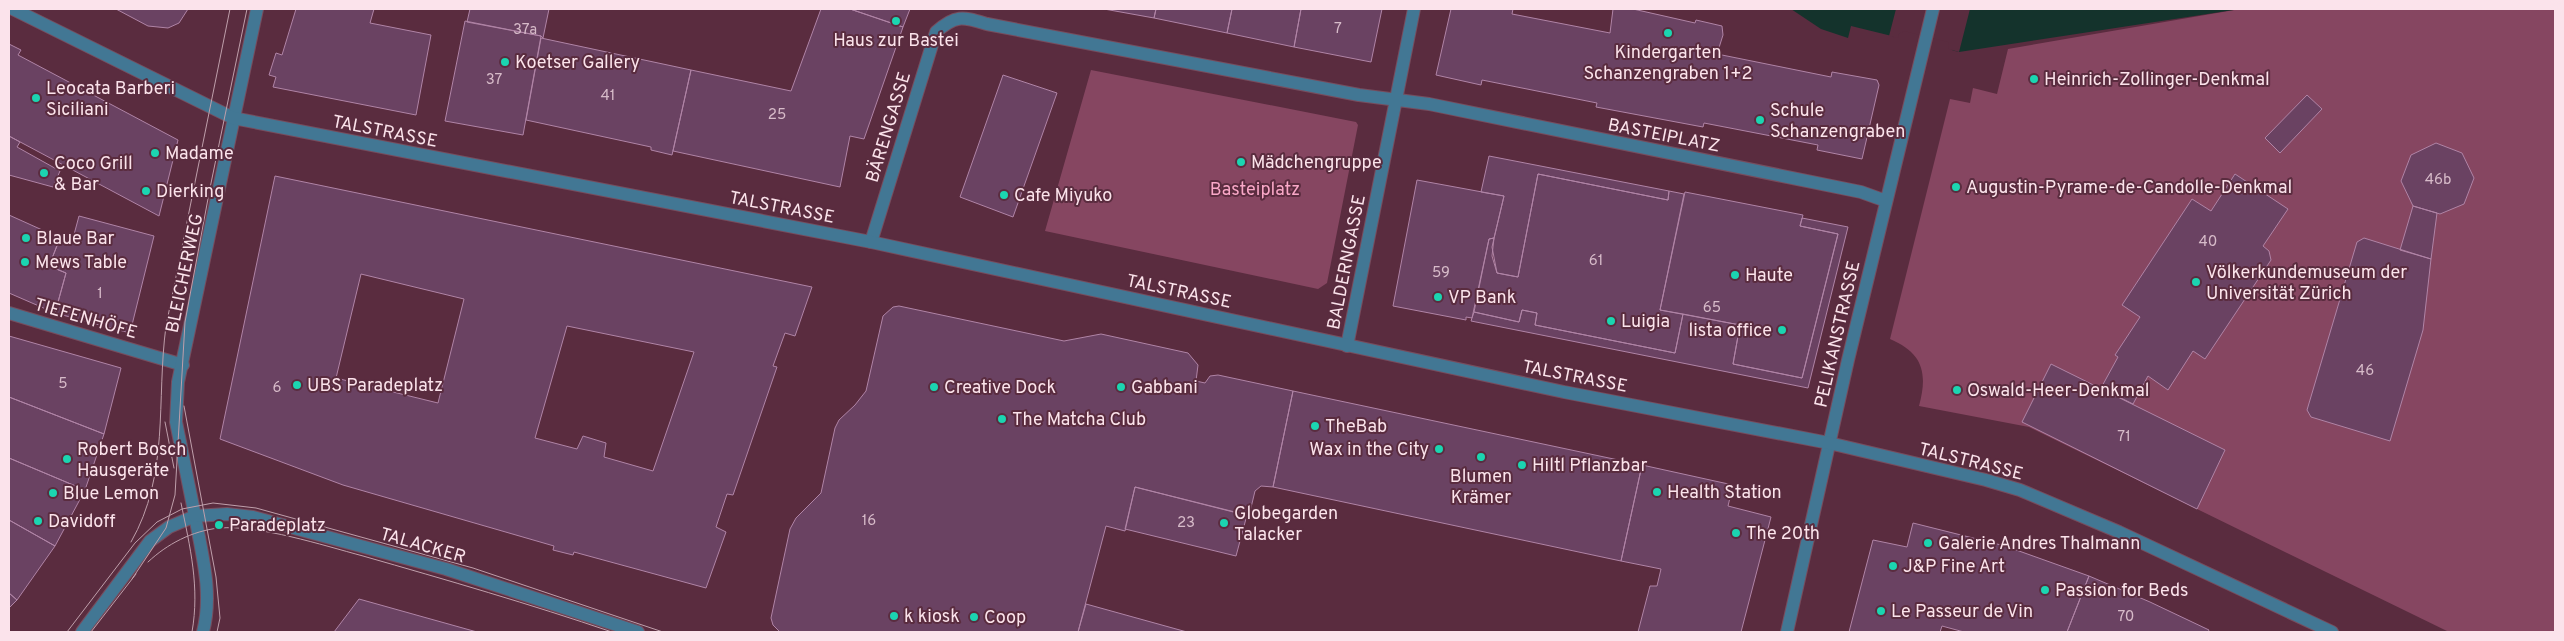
<svg xmlns="http://www.w3.org/2000/svg" width="2564" height="641" font-family="Overpass,sans-serif">
  <rect width="100%" height="100%" fill="#5a2c3f"/>
  <path fill="#864661" d="M2240,9H2555V632H2449L2029,427L1919,406C1928,373 1923,353 1890,339L1950,99L1970,103L1973,88L1997,94L2008,49Z
    M1091,70L1356,122L1358,125L1327,283L1318,289L1045,231Z"/>
  <path fill="#14332c" d="M1791,9H2240L1959,52L1952,50L1949,40L1903,29L1896,37L1851,26L1848,38L1821,29Z"/>
  <path fill="#5a2c3f" d="M1896,9H1970L1959,52L1949,49L1948,42L1904,31L1899,34L1898,38L1889,36Z"/>
  <path fill="#6a4262" stroke="#b084a6" fill-rule="evenodd" d="M116,9H188L179,23L168,28L148,26Z
    M296,9H374L370,23L431,35L416,115L273,87L276,77L269,75L276,53L282,55Z
    M470,9H549L543,38L541,36L467,22Z
    M821,9H850L903,27L864,139L850,136L840,187L673,151L691,70L791,91Z
    M850,9H910L903,27Z
    M1104,9H1156L1154,18Z
    M1156,9H1232L1227,33L1154,18Z
    M1232,9H1301L1294,47L1227,33Z
    M1301,9H1382L1371,62L1294,47Z
    M1451,9H1513L1512,14L1610,33L1613,9H1633L1695,23L1696,20L1722,26L1723,35L1717,54L1831,77L1832,72L1877,80L1879,85L1862,159L1817,150L1818,145L1704,123L1703,127L1596,107L1597,103L1482,80L1481,85L1436,75Z
    M465,21L541,36L523,135L445,121Z
    M541,38L691,70L672,155L651,150V147L526,120Z
    M9,44L21,50L18,55L178,140L159,216L9,136Z
    M1003,75L1057,93L1013,217L960,197Z
    M2307,95L2322,109L2280,153L2265,138Z
    M9,136L20,142L17,147L60,171L53,187L9,175Z
    M2436,143L2462,153L2474,178L2464,204L2440,214L2413,206L2401,181L2411,155Z
    M1489,156L1669,191L1668,200L1538,174L1518,277L1497,273L1492,247L1504,196L1481,192Z
    M1538,174L1668,200L1669,191L1684,194L1660,310L1683,314L1675,353L1535,325L1537,313L1522,310L1519,322L1474,312L1489,239L1494,238L1492,256L1497,273L1518,277Z
    M2235,174L2288,209L2263,246L2269,251L2271,260L2205,359L2193,351L2168,390L2148,376L2133,404L2101,388L2118,357L2115,355L2140,317L2122,305L2192,199L2211,211Z
    M275,176L812,287L795,336L785,333L773,366L777,367L733,495L727,494L716,527L726,532L706,588L574,552L573,555L553,550L554,546L343,485L220,439ZM361,274L464,299L438,403L336,378ZM567,326L694,352L653,471L604,457L606,443L583,436L577,449L535,438Z
    M1417,180L1504,196L1494,238L1489,239L1472,318L1466,317V320L1393,306Z
    M1685,192L1803,215L1800,226L1838,234L1802,378L1733,364L1740,325L1660,310Z
    M2413,206L2437,213L2431,259L2400,250Z
    M9,215L60,238L49,266L66,273L55,313L9,293Z
    M79,216L154,236L130,333L55,313L66,273L49,266L60,238L72,242Z
    M1802,218L1848,227L1808,388L1471,321L1474,312L1519,322L1522,310L1537,313L1535,325L1675,353L1683,314L1740,325L1733,364L1802,378L1838,234L1800,226Z
    M2364,238L2431,259L2423,330L2390,441L2311,417L2307,410L2357,242Z
    M899,306L1064,341L1101,334L1188,353L1198,365L1196,381L1205,383L1210,376L1218,375L1293,391L1273,487L1261,486L1255,491L1249,516L1135,487L1125,531L1106,526L1078,632H780L773,625L771,618L790,529L796,518L821,493L835,428L839,420L855,405L866,391L883,316L893,307Z
    M9,336L121,368L104,434L9,397Z
    M2051,364L2225,450L2197,509L2022,422Z
    M1293,391L1642,465L1621,561L1273,487Z
    M9,397L104,434L85,490L9,458Z
    M9,458L85,490L55,546L9,520Z
    M1642,465L1733,485L1728,506L1771,517L1741,632H1638L1650,586H1657L1661,569L1621,561Z
    M1135,487L1247,515L1236,556L1125,529Z
    M9,520L55,546L17,600L9,593Z
    M1913,523L2005,546L2089,576L2067,632H1964L1942,626L1940,632H1849L1873,540L1907,547Z
    M2089,576L2150,602L2209,630L2208,632H2067Z
    M9,593L17,600L9,608Z
    M359,599L477,632H334Z
    M1086,604L1187,632H1078Z"/>
  <g fill="none" stroke-linecap="round" stroke-linejoin="round">
    <defs>
      <path id="service" d="M9,313L183,365
        M82,632L150,541L169,527L195,516C202,555 213,593 203,632"/>
      <path id="minor" d="M257,9L178,382L176,422L195,516L227,514L253,517L446,569L638,632
        M871,242L936,32C956,14 963,17 987,24L1359,95L1429,104L1861,192L1886,201
        M1347,346L1414,9
        M1787,632L1848,360L1933,9"/>
      <path id="tertiary" d="M13,9L233,118L871,242L1564,392L1829,443L1986,480L2020,490L2119,532L2332,632"/>
    </defs>
    <use href="#service" stroke="#774d5e" stroke-width="14"/>
    <use href="#minor" stroke="#774d5e" stroke-width="14"/>
    <use href="#tertiary" stroke="#774d5e" stroke-width="14"/>
    <use href="#service" stroke="#427794" stroke-width="12"/>
    <use href="#minor" stroke="#427794" stroke-width="12"/>
    <use href="#tertiary" stroke="#427794" stroke-width="12"/>
    <path stroke="#bf9fab" stroke-width="1" d="M184,406L216,577L220,618L217,632
      M165,422L174,468
      M181,503C190,547 200,587 192,632
      M131,542C170,474 156,401 166,326L230,9
      M148,562C167,544 192,531 219,528C260,525 322,545 363,556C447,580 530,604 612,632
      M132,579L166,528L175,495L185,322L210,188L247,9
      M67,632L135,543L157,522L182,509L213,503L256,508L473,568L663,632
      M91,632L136,574"/>
  </g>
  <g fill="#1bd5b1" stroke="#5a2c3f" stroke-width="2">
    <circle cx="896" cy="21" r="5"/>
    <circle cx="1668" cy="33" r="5"/>
    <circle cx="505" cy="62" r="5"/>
    <circle cx="2034" cy="79" r="5"/>
    <circle cx="36" cy="98" r="5"/>
    <circle cx="1760" cy="120" r="5"/>
    <circle cx="155" cy="153" r="5"/>
    <circle cx="1241" cy="162" r="5"/>
    <circle cx="44" cy="173" r="5"/>
    <circle cx="1956" cy="187" r="5"/>
    <circle cx="146" cy="191" r="5"/>
    <circle cx="1004" cy="195" r="5"/>
    <circle cx="26" cy="238" r="5"/>
    <circle cx="25" cy="262" r="5"/>
    <circle cx="1735" cy="275" r="5"/>
    <circle cx="2196" cy="282" r="5"/>
    <circle cx="1438" cy="297" r="5"/>
    <circle cx="1611" cy="321" r="5"/>
    <circle cx="1782" cy="330" r="5"/>
    <circle cx="297" cy="385" r="5"/>
    <circle cx="934" cy="387" r="5"/>
    <circle cx="1121" cy="387" r="5"/>
    <circle cx="1957" cy="390" r="5"/>
    <circle cx="1002" cy="419" r="5"/>
    <circle cx="1315" cy="426" r="5"/>
    <circle cx="1439" cy="449" r="5"/>
    <circle cx="1481" cy="457" r="5"/>
    <circle cx="67" cy="459" r="5"/>
    <circle cx="1522" cy="465" r="5"/>
    <circle cx="1657" cy="492" r="5"/>
    <circle cx="53" cy="493" r="5"/>
    <circle cx="38" cy="521" r="5"/>
    <circle cx="1224" cy="523" r="5"/>
    <circle cx="219" cy="525" r="5"/>
    <circle cx="1736" cy="533" r="5"/>
    <circle cx="1928" cy="543" r="5"/>
    <circle cx="1893" cy="566" r="5"/>
    <circle cx="2045" cy="590" r="5"/>
    <circle cx="1881" cy="611" r="5"/>
    <circle cx="894" cy="616" r="5"/>
    <circle cx="974" cy="617" r="5"/>
  </g>
  <g text-anchor="middle" stroke-width="4" stroke-linejoin="round" paint-order="stroke">
    <g font-size="15" fill="#d7bbc9">
      <text x="1338" y="33">7</text>
      <text x="525" y="34">37a</text>
      <text x="494" y="84">37</text>
      <text x="608" y="100">41</text>
      <text x="777" y="119">25</text>
      <text x="2438" y="184">46b</text>
      <text x="2208" y="246">40</text>
      <text x="1596" y="265">61</text>
      <text x="1441" y="277">59</text>
      <text x="100" y="298">1</text>
      <text x="1712" y="312">65</text>
      <text x="2365" y="375">46</text>
      <text x="63" y="388">5</text>
      <text x="277" y="392">6</text>
      <text x="2124" y="441">71</text>
      <text x="869" y="525">16</text>
      <text x="1186" y="527">23</text>
      <text x="2126" y="621">70</text>
    </g>
    <g font-size="18" fill="#fbe3eb" stroke="#5a2c3f" text-anchor="start">
      <text x="896" y="46" text-anchor="middle">Haus zur Bastei</text>
      <text x="1668" y="58" text-anchor="middle">Kindergarten<tspan x="1668" dy="21">Schanzengraben 1+2</tspan></text>
      <text x="515" y="68">Koetser Gallery</text>
      <text x="2044" y="85">Heinrich-Zollinger-Denkmal</text>
      <text x="46" y="94">Leocata Barberi<tspan x="46" dy="21">Siciliani</tspan></text>
      <text x="1770" y="116">Schule<tspan x="1770" dy="21">Schanzengraben</tspan></text>
      <text x="165" y="159">Madame</text>
      <text x="1251" y="168">Mädchengruppe</text>
      <text x="54" y="169">Coco Grill<tspan x="54" dy="21">&amp; Bar</tspan></text>
      <text x="1966" y="193">Augustin-Pyrame-de-Candolle-Denkmal</text>
      <text x="156" y="197">Dierking</text>
      <text x="1014" y="201">Cafe Miyuko</text>
      <text x="36" y="244">Blaue Bar</text>
      <text x="35" y="268">Mews Table</text>
      <text x="2206" y="278">Völkerkundemuseum der<tspan x="2206" dy="21">Universität Zürich</tspan></text>
      <text x="1745" y="281">Haute</text>
      <text x="1448" y="303">VP Bank</text>
      <text x="1621" y="327">Luigia</text>
      <text x="1772" y="336" text-anchor="end">lista office</text>
      <text x="307" y="391">UBS Paradeplatz</text>
      <text x="944" y="393">Creative Dock</text>
      <text x="1131" y="393">Gabbani</text>
      <text x="1967" y="396">Oswald-Heer-Denkmal</text>
      <text x="1012" y="425">The Matcha Club</text>
      <text x="1325" y="432">TheBab</text>
      <text x="77" y="455">Robert Bosch<tspan x="77" dy="21">Hausgeräte</tspan></text>
      <text x="1429" y="455" text-anchor="end">Wax in the City</text>
      <text x="1532" y="471">Hiltl Pflanzbar</text>
      <text x="1481" y="482" text-anchor="middle">Blumen<tspan x="1481" dy="21">Krämer</tspan></text>
      <text x="1667" y="498">Health Station</text>
      <text x="63" y="499">Blue Lemon</text>
      <text x="1234" y="519">Globegarden<tspan x="1234" dy="21">Talacker</tspan></text>
      <text x="48" y="527">Davidoff</text>
      <text x="229" y="531">Paradeplatz</text>
      <text x="1746" y="539">The 20th</text>
      <text x="1938" y="549">Galerie Andres Thalmann</text>
      <text x="1903" y="572">J&amp;P Fine Art</text>
      <text x="2055" y="596">Passion for Beds</text>
      <text x="1891" y="617">Le Passeur de Vin</text>
      <text x="904" y="622">k kiosk</text>
      <text x="984" y="623">Coop</text>
    </g>
    <g font-size="18" fill="#fbe3eb" stroke="#5a2c3f">
      <text transform="translate(888 127) rotate(-73)" y="6">BÄRENGASSE</text>
      <text transform="translate(385 131) rotate(11)" y="6">TALSTRASSE</text>
      <text transform="translate(1664 135) rotate(11)" y="6">BASTEIPLATZ</text>
      <text transform="translate(782 207) rotate(11)" y="6">TALSTRASSE</text>
      <text transform="translate(1346 262) rotate(-79)" y="6">BALDERNGASSE</text>
      <text transform="translate(184 273) rotate(-78)" y="6">BLEICHERWEG</text>
      <text transform="translate(1179 291) rotate(12)" y="6">TALSTRASSE</text>
      <text transform="translate(86 318) rotate(16)" y="6">TIEFENHÖFE</text>
      <text transform="translate(1837 334) rotate(-77)" y="6">PELIKANSTRASSE</text>
      <text transform="translate(1575 376) rotate(11)" y="6">TALSTRASSE</text>
      <text transform="translate(1971 461) rotate(14)" y="6">TALSTRASSE</text>
      <text transform="translate(423 545) rotate(16)" y="6">TALACKER</text>
    </g>
    <g font-size="18" fill="#faa8c8" stroke="#5a2c3f">
      <text x="1255" y="195">Basteiplatz</text>
    </g>
  </g>
  <rect width="2564" height="641" fill="none" stroke="#fbe3eb" stroke-width="20"/>
</svg>
